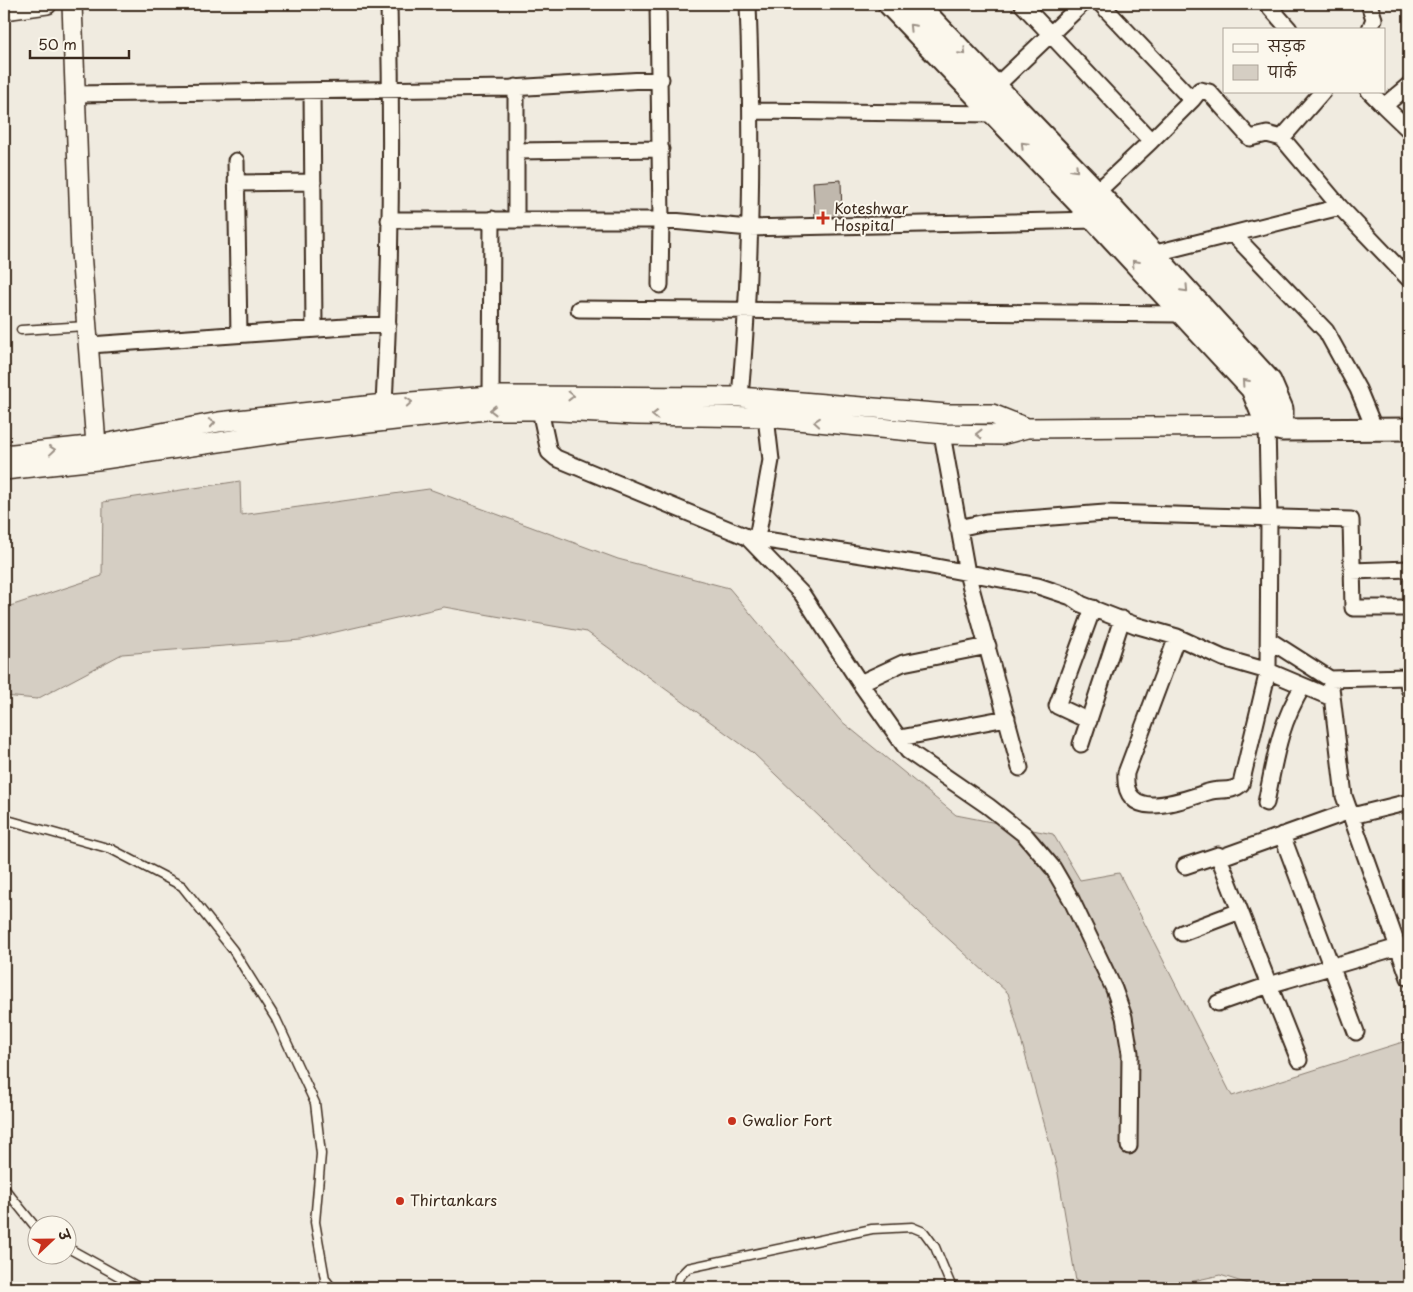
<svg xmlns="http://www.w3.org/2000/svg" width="1413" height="1292" font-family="'Playpen Sans','Playpen Sans Deva',sans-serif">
  <rect width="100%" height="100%" fill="#f0ebe0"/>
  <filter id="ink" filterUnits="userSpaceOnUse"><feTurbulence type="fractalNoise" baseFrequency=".02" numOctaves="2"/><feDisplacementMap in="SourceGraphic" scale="10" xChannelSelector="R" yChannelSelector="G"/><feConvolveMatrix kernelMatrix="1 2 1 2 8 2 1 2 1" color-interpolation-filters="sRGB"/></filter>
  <g filter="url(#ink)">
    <path fill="#d5cec3" stroke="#887c70" d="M240,481L241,515L429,489L618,559L729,588L840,720L956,815L1053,834L1080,880L1119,873L1232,1096L1409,1040V1288H1261L1220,1275L1163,1288H1098L1076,1281L1058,1173L1008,993L918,911L752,752L587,632L444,607L301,640L122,654L37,699L4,696V608L102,576L103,502Z"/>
    <path fill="#c0b8ad" stroke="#3b2a1e" d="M841,180L842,216L815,217L813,182Z"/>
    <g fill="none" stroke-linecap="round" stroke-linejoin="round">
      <defs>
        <path id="service" d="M21,330L86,326
          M4,819L111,849L182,886L233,950L276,1019L315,1103L321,1154L315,1222L325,1279L332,1288
          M4,1188L38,1230
          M68,1248L140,1288
          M676,1288L679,1277L688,1268L872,1229L912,1227L924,1232L935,1247L952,1288"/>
        <path id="minor" d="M658,4L661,220L660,285
          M1022,4L1151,141L1097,192
          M1101,4L1192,100L1151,141
          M1267,4L1289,29
          M1369,4L1374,19L1370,29
          M996,86L1082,4
          M312,91L314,328
          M1323,91L1282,138L1340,207L1409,279
          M1369,91L1384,106L1409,85
          M74,94L511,88L661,79
          M1192,100L1200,90L1209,92L1250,138L1267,134L1282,138
          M1384,106L1409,130
          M752,111L994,114
          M516,151L661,149
          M236,161L239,334
          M236,183L313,182
          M516,219V87
          M389,220H661L750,228L1095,220
          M1233,234L1326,331L1358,389L1375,430
          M1152,254L1340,207
          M579,309L1182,314
          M90,345L388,324
          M491,396L492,219
          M740,397C752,266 753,135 748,4
          M384,404C391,271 392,137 389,4
          M540,410L549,452L556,458L747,537L926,565L1038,586L1071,597L1081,604L1135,625L1177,637L1223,658L1268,671L1332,698
          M942,434L967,573L1020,768
          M958,528L986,522L1105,513L1351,520L1353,608H1409
          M747,537L802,594L860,683L903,663L988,646
          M757,538L771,460L766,417
          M1352,571L1409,569
          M1177,637L1126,773C1122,824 1180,801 1208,792C1221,788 1231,793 1241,784L1268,671L1269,517L1267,426
          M1269,640L1330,679L1344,796L1409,978
          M1330,679L1407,677L1409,689
          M860,683L908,751L988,806L1025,835L1053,868L1071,899L1114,989L1124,1017L1130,1053L1129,1146
          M1089,721L1057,706L1093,608
          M900,738L1007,718
          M1081,744L1122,619
          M1266,803C1275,758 1279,725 1303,686
          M1352,816L1409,802
          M1282,835L1356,1032
          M1219,858L1350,811
          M1185,866L1218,855L1269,985L1398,947
          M1182,933L1240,911
          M1218,1003L1269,985L1299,1060"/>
        <path id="tertiary" d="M72,4L81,252L97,457
          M4,10L47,4
          M4,455L98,445L219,422L384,404L491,396L740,397L947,414H992L1027,428
          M4,470L97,460L287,432L486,410H540L636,415L766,417L942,434L1001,435L1027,428L1267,426"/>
        <path id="secondary" d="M889,4L1095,220L1252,389L1267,426L1282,430L1409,429
          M917,4L1097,192L1270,381L1282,409V430"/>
      </defs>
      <use href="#service" stroke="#3b2a1e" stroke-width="11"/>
      <use href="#minor" stroke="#3b2a1e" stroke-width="19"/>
      <use href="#tertiary" stroke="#3b2a1e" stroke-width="22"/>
      <use href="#secondary" stroke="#3b2a1e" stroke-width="25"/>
      <use href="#service" stroke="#fbf7ec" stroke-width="8"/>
      <use href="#minor" stroke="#fbf7ec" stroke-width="15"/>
      <use href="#tertiary" stroke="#fbf7ec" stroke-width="19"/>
      <use href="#secondary" stroke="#fbf7ec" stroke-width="21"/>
    </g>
    <defs><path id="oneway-chevron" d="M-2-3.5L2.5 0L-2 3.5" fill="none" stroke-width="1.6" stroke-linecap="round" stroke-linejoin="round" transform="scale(1.25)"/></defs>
    <g stroke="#9b9085">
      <use href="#oneway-chevron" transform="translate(912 27) rotate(-134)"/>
      <use href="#oneway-chevron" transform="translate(963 52) rotate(46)"/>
      <use href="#oneway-chevron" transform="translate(1024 145) rotate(-134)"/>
      <use href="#oneway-chevron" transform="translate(1075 169) rotate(46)"/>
      <use href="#oneway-chevron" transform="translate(1135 263) rotate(-132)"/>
      <use href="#oneway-chevron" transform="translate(1185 289) rotate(47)"/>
      <use href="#oneway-chevron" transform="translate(1245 382) rotate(-132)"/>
      <use href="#oneway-chevron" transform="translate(571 396) rotate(1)"/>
      <use href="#oneway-chevron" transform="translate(409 402) rotate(-4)"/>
      <use href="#oneway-chevron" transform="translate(493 410) rotate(179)"/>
      <use href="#oneway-chevron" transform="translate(655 415) rotate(-179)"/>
      <use href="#oneway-chevron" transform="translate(817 422) rotate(-175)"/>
      <use href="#oneway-chevron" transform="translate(212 423) rotate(-10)"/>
      <use href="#oneway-chevron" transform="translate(979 434) rotate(-179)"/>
      <use href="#oneway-chevron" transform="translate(52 450) rotate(-6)"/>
    </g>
  </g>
  <g fill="#c8321e" stroke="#fbf7ec" stroke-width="2">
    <path d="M820.5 210.5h5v5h5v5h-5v5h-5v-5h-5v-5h5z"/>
    <circle cx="732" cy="1121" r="5"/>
    <circle cx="400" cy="1201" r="5"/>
  </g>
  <g text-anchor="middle" stroke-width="4" stroke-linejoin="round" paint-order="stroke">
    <g font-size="15" fill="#3b2a1e" stroke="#fbf7ec" text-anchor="start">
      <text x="834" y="214">Koteshwar<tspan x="834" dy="17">Hospital</tspan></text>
      <text x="742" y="1126">Gwalior Fort</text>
      <text x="410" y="1206">Thirtankars</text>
    </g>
  </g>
  <rect width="1413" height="1292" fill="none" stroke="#fbf7ec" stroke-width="20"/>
  <rect x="10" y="10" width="1393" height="1272" fill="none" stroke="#3b2a1e" stroke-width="2" filter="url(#ink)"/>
  <rect x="1223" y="28" width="162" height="65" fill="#fbf7ec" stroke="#aea59a"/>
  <rect x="1233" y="44" width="25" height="8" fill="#fbf7ec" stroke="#aea59a"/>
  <text x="1268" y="52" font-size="15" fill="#3b2a1e">सड़क</text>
  <rect x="1233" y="65" width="25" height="15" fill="#d5cec3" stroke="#aea59a"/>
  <text x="1268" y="78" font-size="15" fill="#3b2a1e">पार्क</text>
  <g transform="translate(52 1240) rotate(68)"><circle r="24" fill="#fbf7ec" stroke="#aea59a"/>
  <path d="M0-4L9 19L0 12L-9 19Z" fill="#c8321e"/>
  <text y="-8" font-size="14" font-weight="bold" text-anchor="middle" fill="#3b2a1e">उ</text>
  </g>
  <path d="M30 50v8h99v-8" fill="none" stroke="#3b2a1e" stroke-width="2.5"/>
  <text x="38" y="50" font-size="15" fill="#3b2a1e" stroke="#fbf7ec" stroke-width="4" paint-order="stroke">50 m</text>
</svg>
